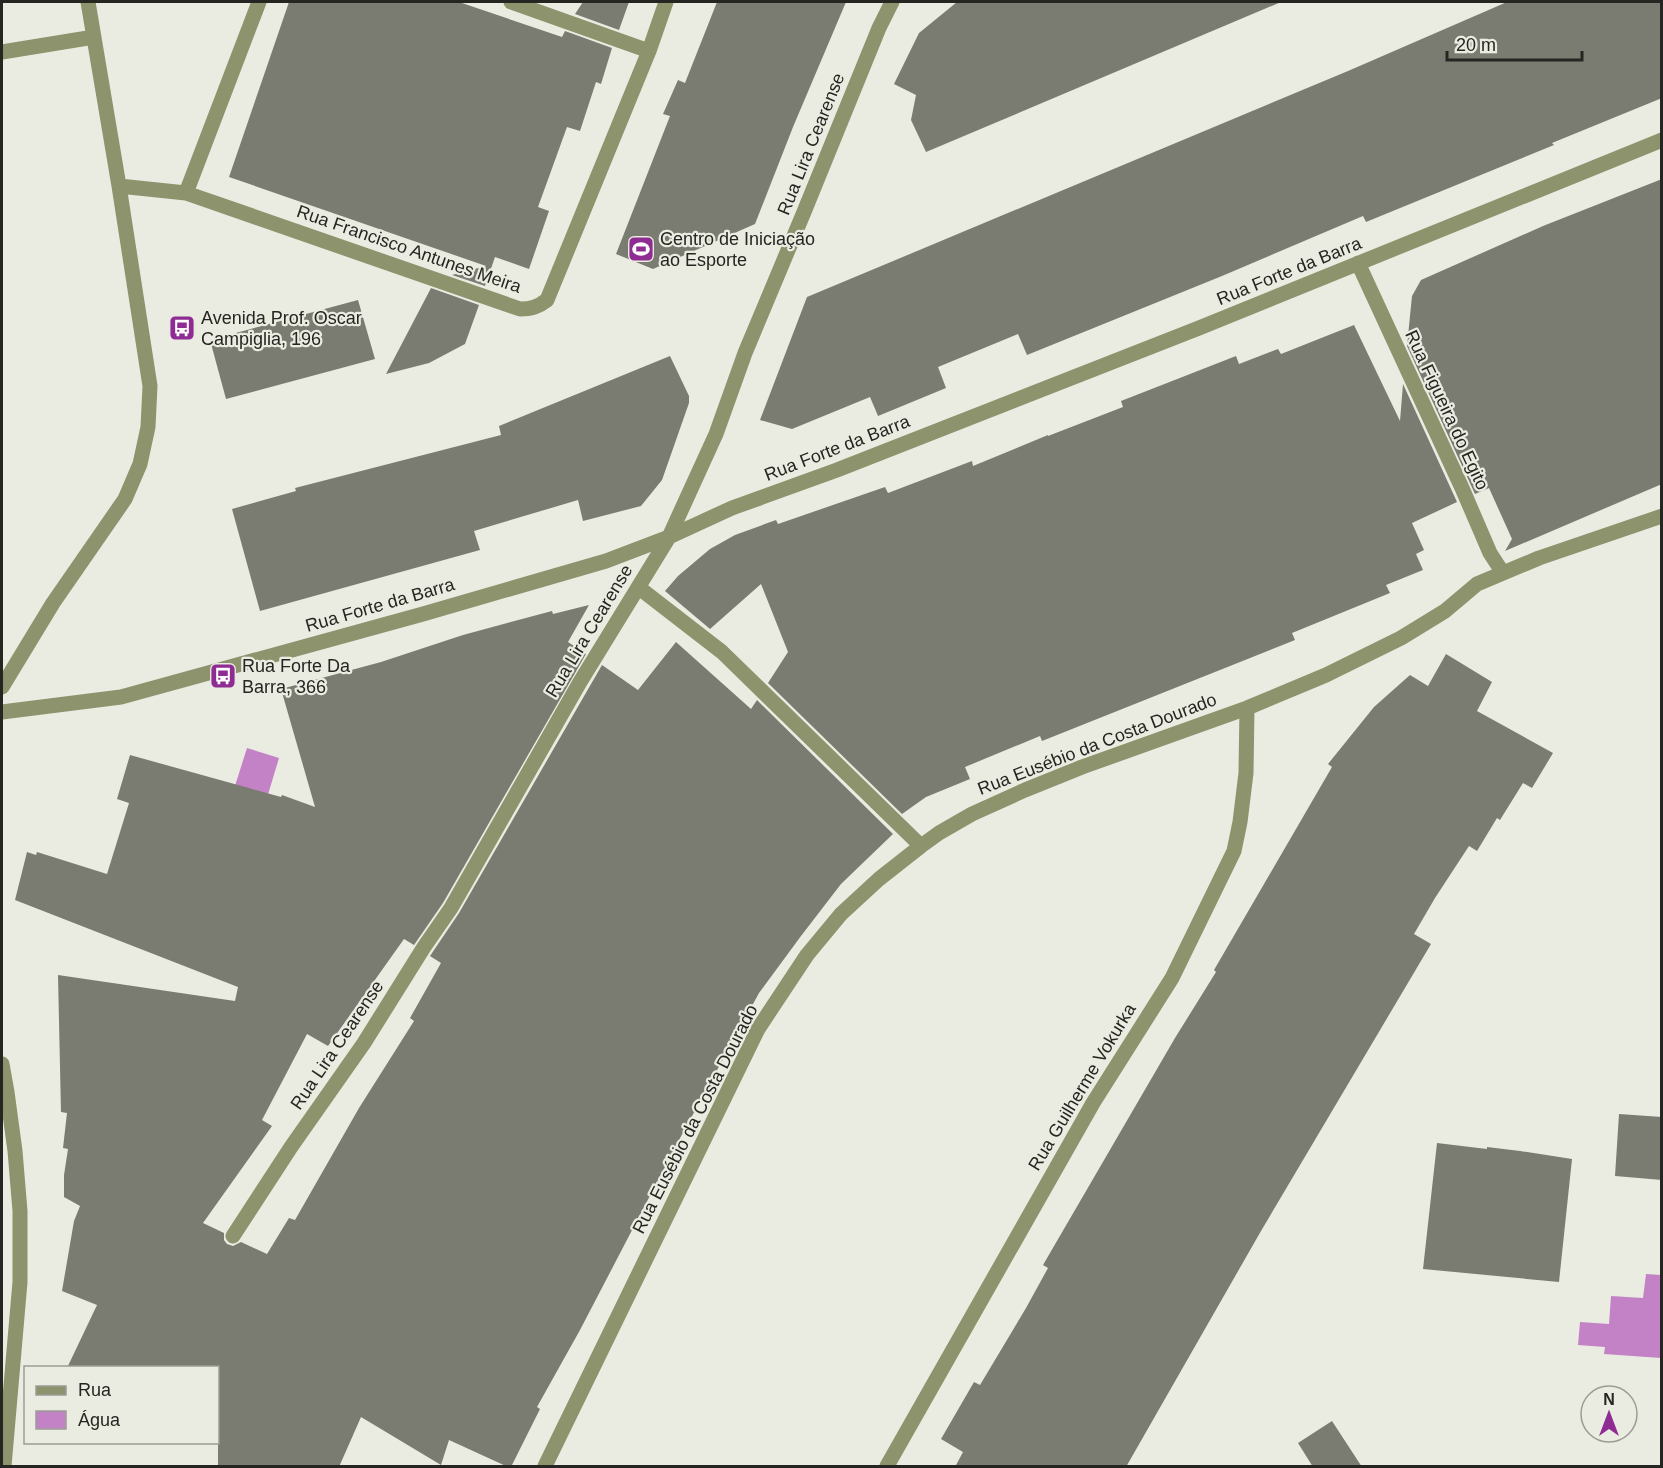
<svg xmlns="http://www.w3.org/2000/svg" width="1663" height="1468" font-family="Helvetica,sans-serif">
  <rect width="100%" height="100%" fill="#eaece1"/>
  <path fill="#c282c5" d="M247,748L279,758L260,821L227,811Z
    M1646,1274L1661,1275V1358L1604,1354L1605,1347L1578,1345L1580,1322L1609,1324L1611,1296L1643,1298Z"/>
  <path fill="#7a7c72" d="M289,2H459L562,37L565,31L612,48L601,84L596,82L580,131L567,127L538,207L549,211L529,269L495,257L485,286L452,275L486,266L229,177Z
    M583,2H629L619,30L575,14Z
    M717,2H846L793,127L755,224L653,269L616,254L670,116L663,114L678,80L685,83Z
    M957,2H1281L926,152L911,120L916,95L894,84L919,33Z
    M1507,2H1662V98L1552,143L1554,145L1366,222L1363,216L1222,276L1027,355L1018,334L938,367L946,388L878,416L870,397L792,429L760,420L807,297L1348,71Z
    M1662,179V484L1505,551L1512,539L1489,488L1475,494L1407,346L1412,296L1421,280L1543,226Z
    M431,288L479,305L465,344L429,363L386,374Z
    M358,300L375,359L226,399L210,340Z
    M1354,325L1400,421L1403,384L1457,502L1412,523L1424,550L1416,554L1423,570L1386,585L1390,593L1292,633L1295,640L1042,741L1040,736L965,767L970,779L926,797L902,814L768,683L788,652L761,584L710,629L665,591L678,576L710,549L735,535L776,520L778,524L885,487L888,493L972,461L973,466L1048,435V436L1123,407L1121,401L1236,356L1239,364L1278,349L1281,354Z
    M670,356L689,396V403L662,480L641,506L583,521L578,500L474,531L480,550L260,611L232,509L296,491L295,488L501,435L499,426Z
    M589,605L568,642L586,654L443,903L414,945L404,939L328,1046L307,1034L262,1120L272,1126L203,1223L224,1233V1240L227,1244L233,1246L241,1242L267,1254L289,1218L295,1220L359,1108L414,1021L410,1018L441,963L430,956L459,913L602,665L638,690L676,642L751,709L757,700L893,834L841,884L801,936L759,993L679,1140L580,1330L537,1407L540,1409L511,1467H508L449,1440L441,1465L361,1417L339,1467H218V1368H67L97,1305L62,1291L74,1221L80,1206L64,1197V1175L68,1149L63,1148L67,1113L61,1112L58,975L235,1001L238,987L15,900L27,852L36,855L37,852L107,874L129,803L117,799L130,755L281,797L282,795L315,807L281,689L381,662L463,635L552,611L553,614Z
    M1446,654L1492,682L1477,711L1553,753L1532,788L1523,783L1500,820L1497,818L1477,851L1469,846L1435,898L1414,934L1431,944L1261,1231L1126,1467H955L963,1452L941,1439L974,1382L980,1385L1026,1308L1048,1268L1043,1265L1175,1038L1216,972L1214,970L1332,767L1328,764L1374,707L1410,675L1428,686Z
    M1619,1114L1662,1117V1180L1615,1176Z
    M1437,1143L1487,1149V1147L1520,1151L1572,1159L1559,1282L1423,1269Z
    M1332,1421L1362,1467H1313L1298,1443Z"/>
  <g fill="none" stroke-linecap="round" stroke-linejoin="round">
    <path stroke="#8d936d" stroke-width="15" d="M511,2L649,51
      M2,52L94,37
      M119,186L186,193L520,309C531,309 538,307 547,300L649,51L666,2
      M186,193L259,2
      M1358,263L1462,488L1490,553L1503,573
      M638,587L722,652L921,846
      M2,687L53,603L125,499L140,464L148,427L150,386L119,186L88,2
      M2,712L121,697L423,614L606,561L669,537L732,508L837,470L1199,328L1662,140
      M2,1064L7,1092L15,1151L20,1211V1282L4,1466
      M233,1236L291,1147L364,1043L424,947L451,908L580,682L669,537L716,434L745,353L804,212L879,28L892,2
      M545,1466L758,1029L807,955L841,914L879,879L921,846L939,833L972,814L1025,790L1082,767L1247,708L1326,675L1401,638L1445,611L1477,584L1539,558L1662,516
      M887,1466L1093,1103L1172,978L1234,851L1240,822L1246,773L1247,708"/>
  </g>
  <defs>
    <symbol id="stadium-square" viewBox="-11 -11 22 22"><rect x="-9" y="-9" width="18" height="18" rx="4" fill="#8e2c94" stroke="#eaece1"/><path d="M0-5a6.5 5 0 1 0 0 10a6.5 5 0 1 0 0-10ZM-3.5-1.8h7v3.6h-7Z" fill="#fff"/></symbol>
    <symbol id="bus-square" viewBox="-11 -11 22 22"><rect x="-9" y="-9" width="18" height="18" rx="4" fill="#8e2c94" stroke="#eaece1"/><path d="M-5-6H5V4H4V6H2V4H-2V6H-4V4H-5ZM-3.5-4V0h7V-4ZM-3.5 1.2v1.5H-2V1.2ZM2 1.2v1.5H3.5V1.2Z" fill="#fff"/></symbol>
  </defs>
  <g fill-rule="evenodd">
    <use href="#stadium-square" x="626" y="234" width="30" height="30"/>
    <use href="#bus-square" x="167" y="313" width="30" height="30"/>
    <use href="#bus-square" x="208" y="661" width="30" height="30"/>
  </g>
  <g text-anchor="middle" stroke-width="4.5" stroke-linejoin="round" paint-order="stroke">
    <g font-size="18" fill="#252622" stroke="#eaece1">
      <text transform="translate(811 144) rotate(-68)" y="6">Rua Lira Cearense</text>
      <text transform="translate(409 249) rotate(19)" y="6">Rua Francisco Antunes Meira</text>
      <text transform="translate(1289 271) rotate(-22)" y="6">Rua Forte da Barra</text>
      <text transform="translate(1447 410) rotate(65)" y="6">Rua Figueira do Egito</text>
      <text transform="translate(837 448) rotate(-21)" y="6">Rua Forte da Barra</text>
      <text transform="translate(380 605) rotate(-16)" y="6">Rua Forte da Barra</text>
      <text transform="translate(589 631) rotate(-59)" y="6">Rua Lira Cearense</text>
      <text transform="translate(1097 744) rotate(-21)" y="6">Rua Eusébio da Costa Dourado</text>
      <text transform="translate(337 1045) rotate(-56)" y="6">Rua Lira Cearense</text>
      <text transform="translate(1082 1087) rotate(-59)" y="6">Rua Guilherme Vokurka</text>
      <text transform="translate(695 1119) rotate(-63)" y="6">Rua Eusébio da Costa Dourado</text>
    </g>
    <g font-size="18" fill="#252622" stroke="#eaece1" text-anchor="start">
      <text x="660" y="245">Centro de Iniciação<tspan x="660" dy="21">ao Esporte</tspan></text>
      <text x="201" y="324">Avenida Prof. Oscar<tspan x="201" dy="21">Campiglia, 196</tspan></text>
      <text x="242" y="672">Rua Forte Da<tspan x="242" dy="21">Barra, 366</tspan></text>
    </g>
  </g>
  <rect width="1663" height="1468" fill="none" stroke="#252622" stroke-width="6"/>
  <rect x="24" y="1366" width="195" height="78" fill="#eaece1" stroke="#9b9d95" stroke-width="1.5"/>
  <rect x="36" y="1386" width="30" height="9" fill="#8d936d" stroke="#9b9d95" stroke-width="1.5"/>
  <text x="78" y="1396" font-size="18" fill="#252622">Rua</text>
  <rect x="36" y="1411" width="30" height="18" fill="#c282c5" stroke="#9b9d95" stroke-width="1.5"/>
  <text x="78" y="1426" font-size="18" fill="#252622">Água</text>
  <g transform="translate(1609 1414)"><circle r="28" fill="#eaece1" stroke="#9b9d95" stroke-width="1.5"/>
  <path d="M0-4.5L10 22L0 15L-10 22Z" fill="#8e2c94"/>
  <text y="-9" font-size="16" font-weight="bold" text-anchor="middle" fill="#252622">N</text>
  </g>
  <path d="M1447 51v9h135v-9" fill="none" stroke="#252622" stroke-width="3"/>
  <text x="1456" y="51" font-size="18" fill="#252622" stroke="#eaece1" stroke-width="4.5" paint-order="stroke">20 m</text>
</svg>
